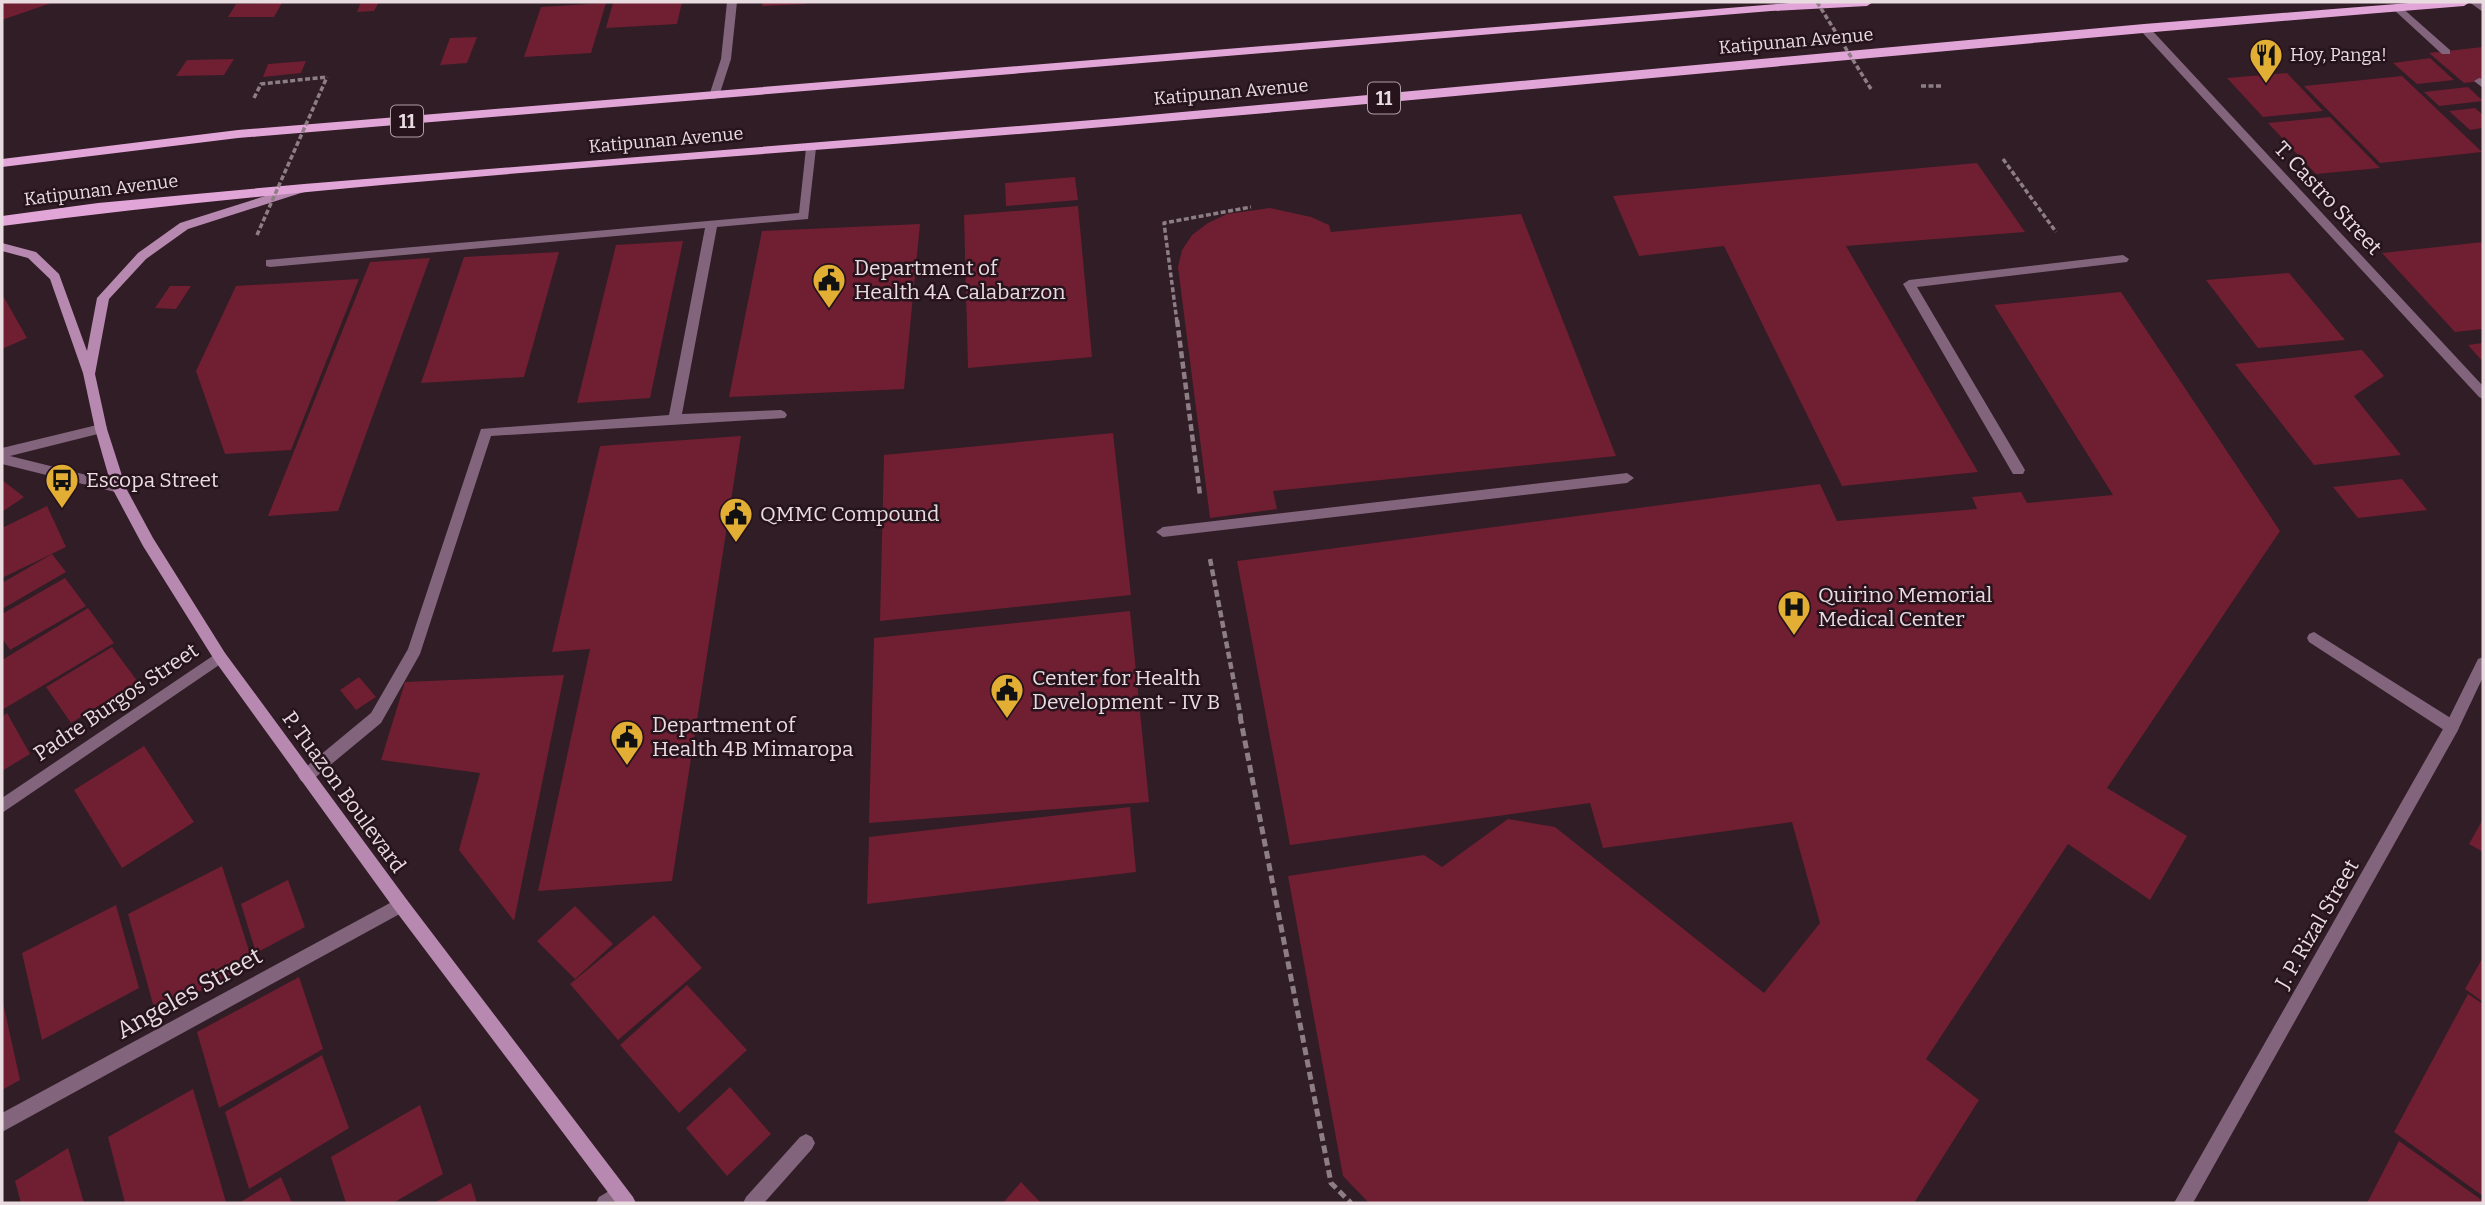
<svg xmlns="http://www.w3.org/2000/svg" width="2485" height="1205" font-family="Bitter,serif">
  <rect width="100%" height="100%" fill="#301d25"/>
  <path fill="#701e32" d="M2,2H54L2,20Z
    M361,2H379L374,11L357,12Z
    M627,2H682L677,24L606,28L613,3Z
    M763,2H806V4L762,6Z
    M282,3L274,17H228L236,4Z
    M606,3L591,53L524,57L541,7Z
    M477,37L467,63L440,65L450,38Z
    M2483,47V81L2464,83L2429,53Z
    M2430,58L2454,80L2417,84L2393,63Z
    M234,59L224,75L176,76L187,60Z
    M306,61L301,73L263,77L268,64Z
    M2287,73L2323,111L2263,117L2227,78Z
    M2402,76L2482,152L2380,163L2304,86Z
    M2468,87L2483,101L2439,106L2424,92Z
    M2475,108L2483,115V128L2470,130L2449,111Z
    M2330,117L2380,168L2316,174L2268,123Z
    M1977,163L2025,232L1846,246L1978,472L1842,486L1724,246L1639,256L1613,196Z
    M1075,177L1078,200L1006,206L1005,183Z
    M1078,206L1092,357L968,368L964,215Z
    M1270,208L1311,217L1329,225L1331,232L1521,214L1616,456L1273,491L1277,509L1210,518L1178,267L1182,250L1192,235L1208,223L1227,214Z
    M920,224L904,389L729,397L762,231Z
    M683,241L650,398L577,403L616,245Z
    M2483,242V329L2455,332L2382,253Z
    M559,252L524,377L421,383L464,257Z
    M430,258L338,511L268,516L370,262Z
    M2289,273L2345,340L2258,348L2206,280Z
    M359,279L291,450L225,454L196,371L236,286Z
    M170,286H191L176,309L155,308Z
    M2121,292L2280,531L2107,788L2187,836L2150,900L2068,844L1926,1059L1979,1100L1914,1203H1369L1343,1176L1288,876L1424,855L1442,867L1508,819L1555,827L1764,993L1820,923L1792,822L1603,848L1590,803L1290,845L1237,561L1820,484L1837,521L1977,509L1972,497L2021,492L2027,503L2113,495L1994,305Z
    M2,294L27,338L2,349Z
    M2483,343V362L2468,345Z
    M2362,350L2384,376L2354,396L2401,455L2314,465L2235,364Z
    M1113,433L1131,595L880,621L884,455Z
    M741,436L672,881L538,891L590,649L552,652L600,446Z
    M2402,479L2427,510L2358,518L2333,487Z
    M2,480L24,497L2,512Z
    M47,506L66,547L2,578V528Z
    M52,554L66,572L2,609V583Z
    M65,578L86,606L10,650L2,638V614Z
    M88,608L114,643L2,710V660Z
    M1130,611L1149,802L869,823L874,638Z
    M112,647L138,682L71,723L46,687Z
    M564,675L514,921L459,850L480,773L381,760L405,682Z
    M359,677L376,697L356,710L340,690Z
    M7,713L30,754L2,771V717Z
    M144,746L194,822L122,868L74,790Z
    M1130,807L1136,872L867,904L869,837Z
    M2483,819V852L2469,844Z
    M222,866L253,963L156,1015L128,914Z
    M288,880L305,927L256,953L241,904Z
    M116,905L139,988L42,1040L22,953Z
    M575,906L613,944L575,979L537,941Z
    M654,915L702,968L618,1040L570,984Z
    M2483,957V1002L2465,989Z
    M299,977L323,1049L219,1108L197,1032Z
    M687,985L747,1050L679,1113L620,1045Z
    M2468,994L2483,1004V1196L2394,1132Z
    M2,998L20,1080L2,1090Z
    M322,1055L349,1128L249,1189L225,1112Z
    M730,1087L771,1134L727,1176L686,1128Z
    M193,1089L226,1202L125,1203L108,1137Z
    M420,1105L443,1174L393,1203H346L331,1157Z
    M2399,1141L2483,1201V1203H2367Z
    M68,1148L84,1203H21L15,1181Z
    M281,1177L292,1203H239Z
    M1021,1182L1041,1203H1003Z
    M471,1183L477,1203H434Z"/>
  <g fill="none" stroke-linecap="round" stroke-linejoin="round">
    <path stroke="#8d7d84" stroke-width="3.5" stroke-dasharray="5 2.5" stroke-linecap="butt" d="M1921,86H1941
      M254,98L261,84L327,77
      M2003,159L2056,232
      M1177,322L1164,223L1251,207"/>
    <path stroke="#8d7d84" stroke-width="4.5" stroke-dasharray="7 3.5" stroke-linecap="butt" d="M1177,320L1200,495
      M1210,559L1241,718"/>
    <path stroke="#8d7d84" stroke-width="5" stroke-dasharray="8 4.5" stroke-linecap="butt" d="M1240,716L1331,1183L1351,1203"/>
    <path fill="#82647c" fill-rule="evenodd" d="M2469,2H2480L2483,4V12Z
      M2393,5H2399L2450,50V54H2442L2393,9Z
      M2479,78L2483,79V88L2474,81Z
      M811,145L816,148L808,219L717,227L682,414L781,410L785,412L787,415L785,418L491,436L420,654L381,723L311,781L306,783L301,781L298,776L301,771L371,713L408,649L481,429L669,415L705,228L270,267L266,266V260L799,213L806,148Z
      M2123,255L2129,259L2127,262L1917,287L2025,470L2023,474H2013L1903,284L1909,280Z
      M2,454L119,483L126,488L119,493L2,464Z
      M1627,473L1634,478L1627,483L1163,537L1156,532L1163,527Z
      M2314,632L2457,722L2459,727L2457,732L2452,733L2447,732L2309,642L2307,638L2309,634Z
      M806,1134L812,1137L815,1143L812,1149L764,1203H743L746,1197L800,1137Z"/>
    <path fill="#82647c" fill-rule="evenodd" d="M727,2H737L731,59L719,96L714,99L709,96L721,59Z
      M101,424L106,426L107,429L106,432L2,458V448Z
      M401,897L407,900L409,905L407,910L2,1132V1113Z
      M619,1185L625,1188L628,1194C623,1205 608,1203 596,1203L599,1197Z"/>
    <path fill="#82647c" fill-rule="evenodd" d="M2140,26H2148L2483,386V399L2479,397L2140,30Z
      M220,651L225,653L227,657L225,661L2,813V798Z
      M2483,657V677L2457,732L2193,1203H2174L2447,722L2478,659Z"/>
    <path fill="#b889b0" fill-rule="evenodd" d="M300,185L306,189L304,192L188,229L146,259L109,299L95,374L107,429L126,488L153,538L225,653L407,900L633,1197L636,1203H616L395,910L215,661L143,546L112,488L95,429L83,373L50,279L28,258L2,251V243L36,252L59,274L87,351L97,298L138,253L180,223Z"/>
    <path fill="#e2a5d8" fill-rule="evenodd" d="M1801,2H1873L1867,6L1771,11L238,138L2,167V159L238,130Z
      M2422,2H2470L2464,6C2014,42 1565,88 1115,126C744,158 371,178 2,226V216L98,203L304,184L1117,118L2144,24Z"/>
    <path stroke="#8d7d84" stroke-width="3.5" stroke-dasharray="5 2.5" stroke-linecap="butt" d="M1817,2L1871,89
      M257,235L327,77"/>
  </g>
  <defs>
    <symbol id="restaurant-pin" viewBox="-11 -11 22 30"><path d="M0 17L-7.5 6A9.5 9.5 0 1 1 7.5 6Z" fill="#e2af34" stroke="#26131c"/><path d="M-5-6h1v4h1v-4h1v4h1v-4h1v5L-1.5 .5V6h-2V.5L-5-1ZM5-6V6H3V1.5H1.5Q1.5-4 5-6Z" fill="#111"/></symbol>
    <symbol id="civic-pin" viewBox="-11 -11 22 30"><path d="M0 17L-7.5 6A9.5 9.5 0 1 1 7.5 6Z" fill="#e2af34" stroke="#26131c"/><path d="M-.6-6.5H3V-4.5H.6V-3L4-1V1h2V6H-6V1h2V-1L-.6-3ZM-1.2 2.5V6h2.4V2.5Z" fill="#111"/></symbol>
    <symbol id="bus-pin" viewBox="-11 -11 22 30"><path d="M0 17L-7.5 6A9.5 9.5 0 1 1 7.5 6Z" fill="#e2af34" stroke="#26131c"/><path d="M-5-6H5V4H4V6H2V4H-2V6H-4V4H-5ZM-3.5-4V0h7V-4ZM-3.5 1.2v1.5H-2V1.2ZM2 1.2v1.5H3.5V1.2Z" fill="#111"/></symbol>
    <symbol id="hospital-pin" viewBox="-11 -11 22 30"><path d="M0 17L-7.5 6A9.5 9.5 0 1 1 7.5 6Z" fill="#e2af34" stroke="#26131c"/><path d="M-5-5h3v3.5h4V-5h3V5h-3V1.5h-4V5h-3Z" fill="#111"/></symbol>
  </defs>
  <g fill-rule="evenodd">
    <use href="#restaurant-pin" x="2247" y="36" width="38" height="52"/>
    <use href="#civic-pin" x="810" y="261" width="38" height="52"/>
    <use href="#bus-pin" x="43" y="461" width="38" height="52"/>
    <use href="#civic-pin" x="717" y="495" width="38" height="52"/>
    <use href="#hospital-pin" x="1775" y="588" width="38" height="52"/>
    <use href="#civic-pin" x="988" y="671" width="38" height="52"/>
    <use href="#civic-pin" x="608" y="718" width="38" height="52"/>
  </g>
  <g text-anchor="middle" stroke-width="5" stroke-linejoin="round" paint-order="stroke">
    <g font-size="18" fill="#e9dce1" stroke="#26131c">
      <text transform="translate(1796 41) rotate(-5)" y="6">Katipunan Avenue</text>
      <text transform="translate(1231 92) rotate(-5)" y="6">Katipunan Avenue</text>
      <text transform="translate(666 140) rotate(-5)" y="6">Katipunan Avenue</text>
      <text transform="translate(101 190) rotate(-7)" y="6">Katipunan Avenue</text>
    </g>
    <g font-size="18" fill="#e9dce1" stroke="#26131c" text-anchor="start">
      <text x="2290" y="61">Hoy, Panga!</text>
    </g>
    <g fill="#26131c" stroke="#aea0a6" stroke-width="2">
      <rect x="1368" y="82.5" width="32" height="31" rx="5"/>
      <rect x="391" y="105.5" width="32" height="31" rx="5"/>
    </g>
    <g font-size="19" font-weight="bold" fill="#e9dce1">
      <text x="1384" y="105">11</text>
      <text x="407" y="128">11</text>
    </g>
    <g font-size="21" fill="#e9dce1" stroke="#26131c">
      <text transform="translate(2328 198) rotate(47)" y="7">T. Castro Street</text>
      <text transform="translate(116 702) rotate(-34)" y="7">Padre Burgos Street</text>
      <text transform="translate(344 792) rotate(54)" y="7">P. Tuazon Boulevard</text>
      <text transform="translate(2317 924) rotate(-60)" y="7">J. P. Rizal Street</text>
    </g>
    <g font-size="21" fill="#e9dce1" stroke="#26131c" text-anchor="start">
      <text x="854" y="275">Department of<tspan x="854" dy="24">Health 4A Calabarzon</tspan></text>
      <text x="86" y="487">Escopa Street</text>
      <text x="760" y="521">QMMC Compound</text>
      <text x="1818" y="602">Quirino Memorial<tspan x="1818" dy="24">Medical Center</tspan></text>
      <text x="1032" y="685">Center for Health<tspan x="1032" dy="24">Development - IV B</tspan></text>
      <text x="652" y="732">Department of<tspan x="652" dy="24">Health 4B Mimaropa</tspan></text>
    </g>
    <g font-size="24" fill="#e9dce1" stroke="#26131c">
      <text transform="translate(189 993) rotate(-29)" y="8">Angeles Street</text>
    </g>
  </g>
  <rect width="2485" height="1205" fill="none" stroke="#e9dce1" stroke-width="7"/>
</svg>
